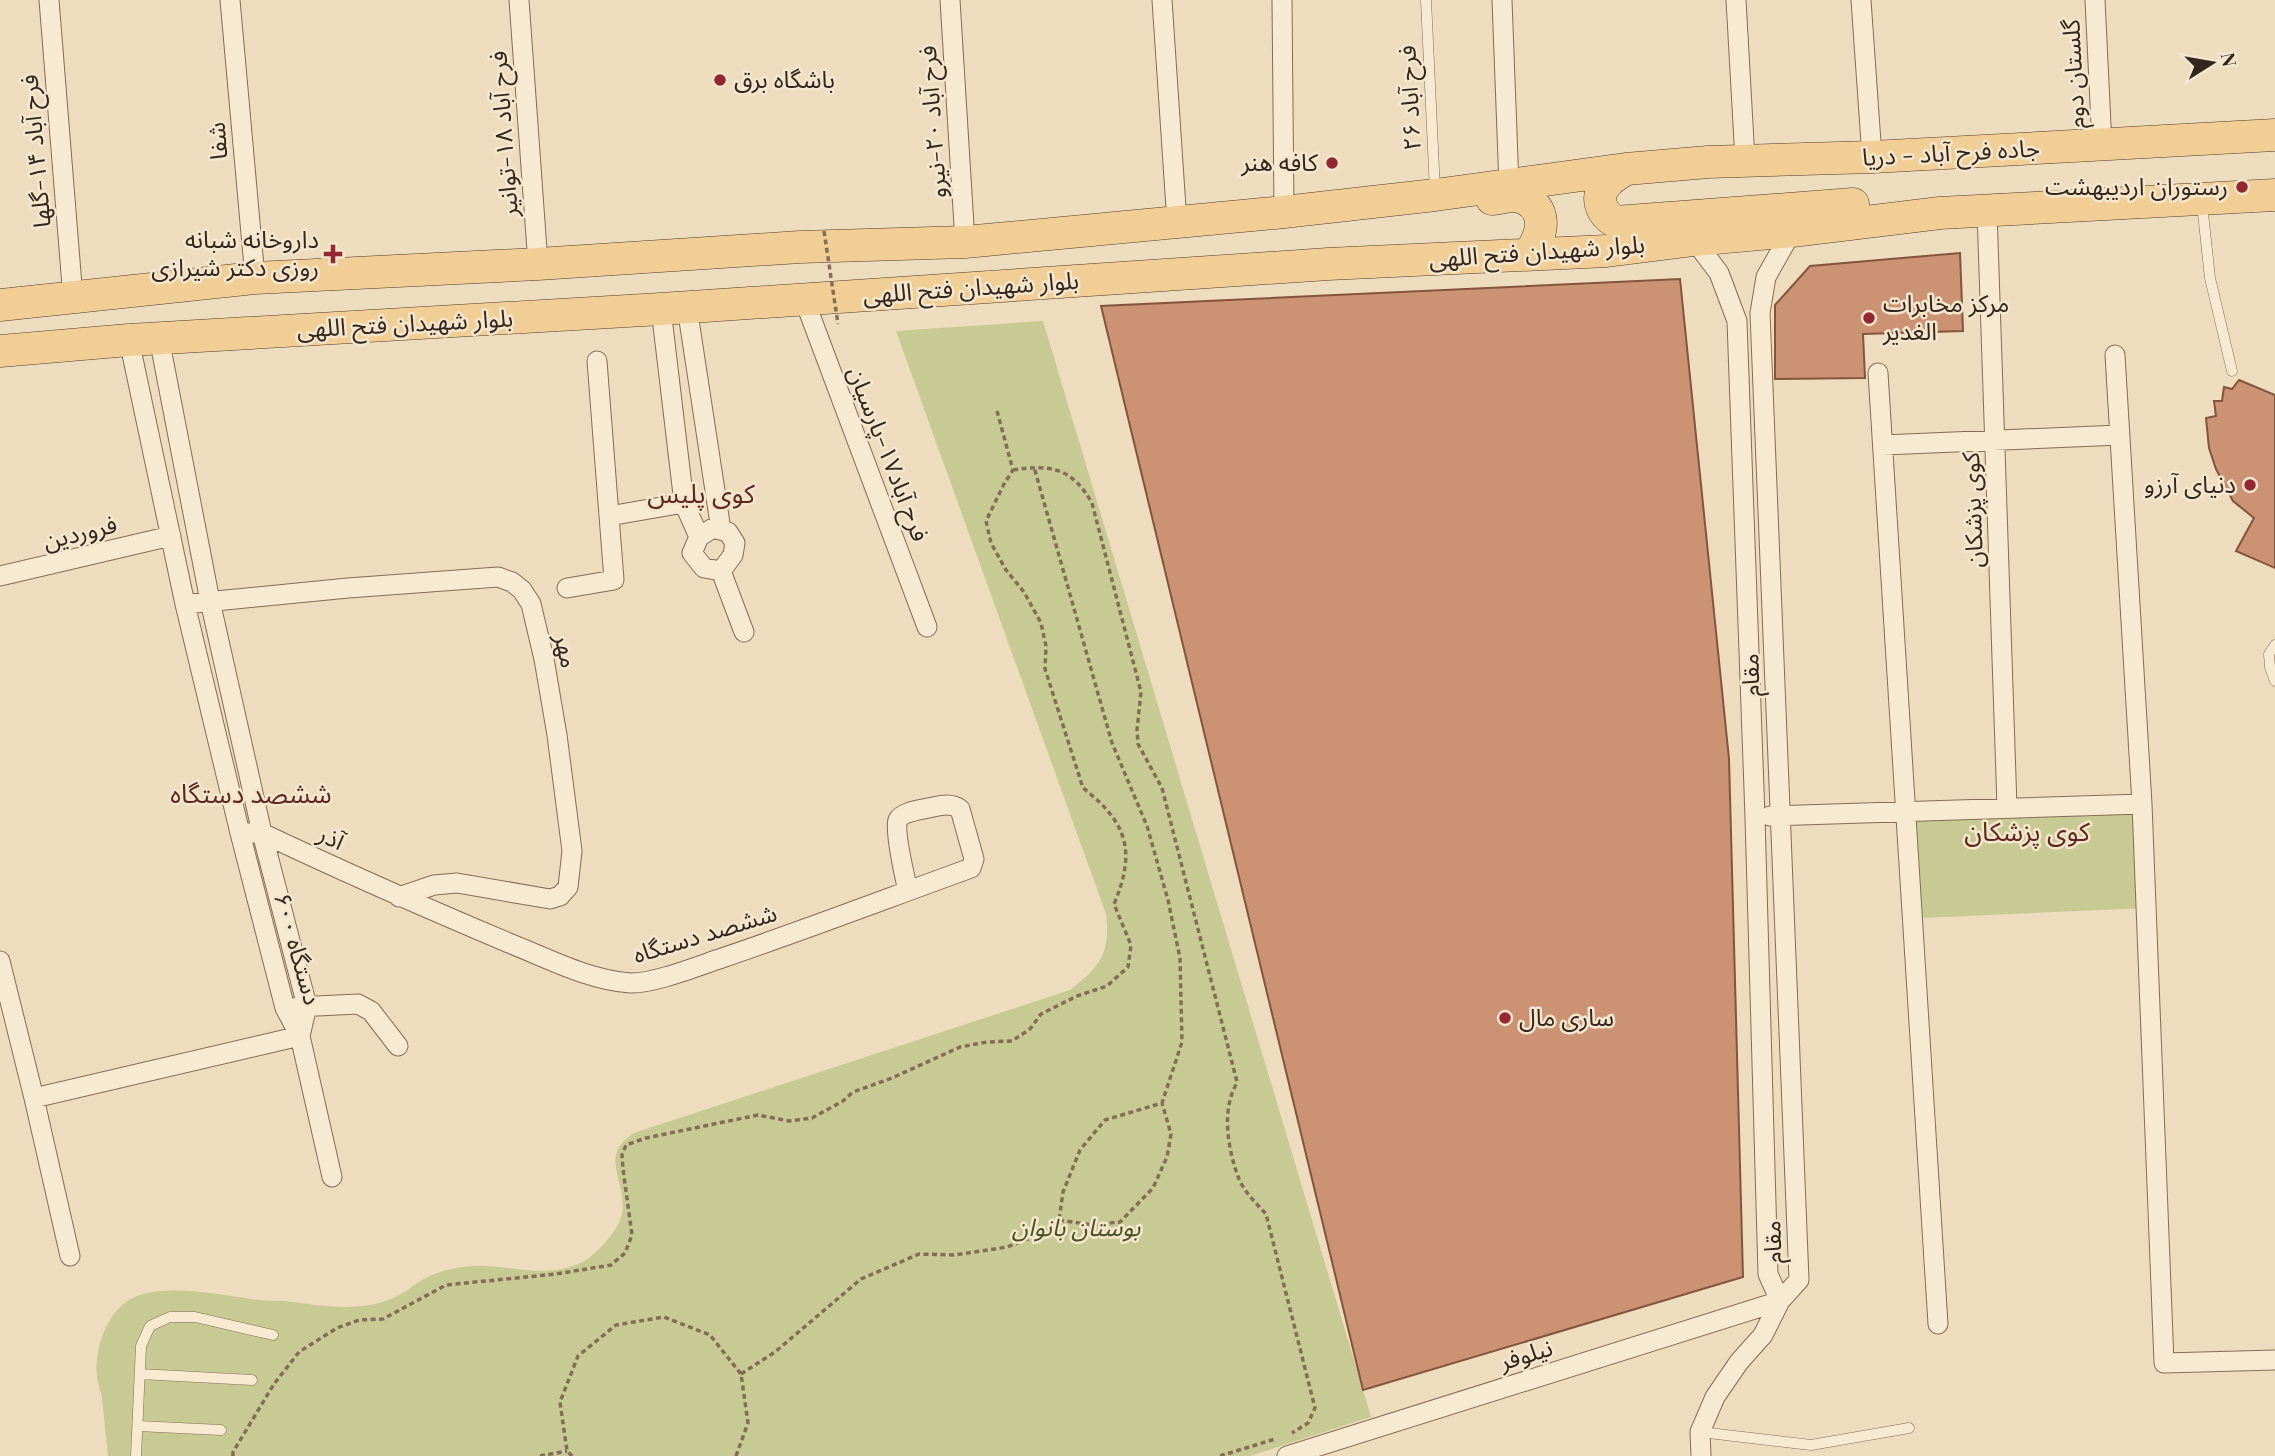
<svg xmlns="http://www.w3.org/2000/svg" width="2275" height="1456" font-family="'Playfair Display','Noto Sans Arabic',serif">
  <rect width="100%" height="100%" fill="#eddcbe"/>
  <path fill="#c8ca93" d="M1043,321L1371,1417L1250,1456H108C106,1437 104,1417 102,1398C101,1391 98,1384 97,1378C94,1352 105,1317 126,1302C154,1281 218,1294 251,1299C264,1301 279,1300 293,1302C329,1307 367,1313 401,1294C406,1292 410,1288 414,1285C429,1275 445,1269 463,1267C499,1261 537,1279 573,1266C586,1262 594,1254 603,1245C611,1236 619,1226 622,1214C628,1182 597,1156 634,1133L1070,990C1100,967 1111,953 1106,914L896,331Z
    M2142,804L2147,908L1921,918L1914,811Z"/>
  <path fill="#cb9274" stroke="#84543d" stroke-width="2" d="M1960,253L1963,331L1863,334L1865,378L1775,379V305L1810,266Z
    M1680,279L1729,759L1743,1277L1363,1390L1101,306Z
    M2239,380L2275,395V568L2236,551L2254,518L2233,501L2216,469L2209,448L2206,418L2216,416L2214,401H2222L2224,387L2232,389Z"/>
  <g fill="none" stroke-linecap="round" stroke-linejoin="round">
    <defs>
      <path id="service" d="M1426,0L1435,191
        M2202,204L2210,278L2232,371
        M2275,645L2269,654L2270,667L2275,681
        M140,1374L252,1380
        M138,1426L221,1430
        M1700,1432L1811,1445L1909,1428
        M136,1456L141,1346L150,1326L170,1317H195L273,1335"/>
      <path id="minor" d="M49,0L73,298
        M230,0L255,278
        M519,0L538,264
        M950,0L965,242
        M1162,0L1177,223
        M1282,0L1284,212
        M1502,0L1509,186
        M1736,0L1745,160
        M1861,0L1872,157
        M2095,0L2102,145
        M1987,211L2007,807
        M1694,240L1719,273L1737,321L1755,817L1768,1274L1780,1301
        M804,299L927,627
        M687,307L721,530
        M661,309L684,503L699,537
        M159,338L210,601L262,833L307,1006L300,1036
        M129,340L185,604L240,833L285,1008L300,1036L332,1177
        M2115,355L2142,804
        M1878,373L1938,1324
        M1883,445L2120,435
        M609,516L684,503
        M713,528L728,532L735,543L733,555L721,571L704,568L692,553L699,537Z
        M721,571L744,632
        M0,576L171,536
        M567,588L614,580L597,361
        M185,604L348,588L498,577L512,582L522,590L531,604L544,659L557,735L572,851L568,887L560,896L550,899L457,883L434,885L399,897
        M1770,816L2142,804L2164,1363L2275,1360
        M240,833H262C344,872 426,908 509,943C547,958 588,980 630,983C653,984 698,966 722,958C805,930 888,898 971,868L974,859L960,809C950,802 939,806 928,808C920,810 902,812 898,820C894,830 905,878 908,891
        M0,961L34,1098L70,1256
        M297,1007L358,1004L371,1011L398,1046
        M34,1098L300,1036
        M1287,1456L1780,1301
        M1701,1456L1700,1432L1715,1397L1739,1362L1763,1335L1780,1301L1799,1280L1760,313L1766,277L1792,231"/>
      <path id="primary" d="M1626,169C1620,173 1612,177 1607,183C1594,197 1601,214 1616,222L1853,204
        M1492,199C1501,198 1512,195 1520,197C1549,206 1544,236 1528,254
        M0,305L255,278L538,264L800,247L965,242L1284,212L1435,195L1626,169L1708,162L1872,157L2275,135
        M0,351L129,340L661,309L1328,264L1607,251L1694,240L1792,231L1940,213L2275,195"/>
    </defs>
    <use href="#service" stroke="#856c57" stroke-width="11"/>
    <use href="#minor" stroke="#856c57" stroke-width="21"/>
    <use href="#primary" stroke="#523b2c" stroke-width="33"/>
    <path stroke="#856c57" stroke-width="3.5" stroke-dasharray="5 3.5" stroke-linecap="butt" d="M1013,470C1051,464 1072,468 1092,503L1141,692L1137,730L1138,744L1162,788L1237,1082C1235,1087 1232,1092 1231,1097C1223,1122 1230,1156 1239,1179C1245,1193 1256,1203 1266,1214L1315,1408L1308,1423L1292,1433
      M1059,1220L1092,1225L1120,1222L1153,1188L1167,1157L1171,1134L1162,1103
      M741,1374L775,1352L861,1279L919,1254L954,1255L1007,1247L1044,1233L1059,1220L1063,1192L1080,1150L1105,1120L1162,1103L1182,1042L1180,958L1168,900L1147,826L1112,743L1034,467
      M233,1456V1452L274,1384L299,1352L337,1328L359,1320L383,1319L446,1285L556,1274L611,1265L625,1253L632,1235L623,1169L622,1155L626,1145L646,1138L758,1115L789,1121L812,1118L843,1101L853,1092L892,1078L960,1047L987,1042L1012,1041L1030,1029L1041,1014L1077,996L1107,986L1128,967L1131,945L1114,904C1136,852 1128,823 1083,788L1045,669L1046,646L1041,623L1024,592L1006,570L991,543L986,521L1004,484L1013,470L997,411
      M540,1456L567,1451
      M572,1456L567,1451L560,1402L578,1356L616,1325L664,1317L710,1335L741,1374L748,1423L736,1456
      M1220,1456L1275,1439"/>
    <use href="#service" stroke="#f8ead1" stroke-width="10"/>
    <use href="#minor" stroke="#f8ead1" stroke-width="19"/>
    <use href="#primary" stroke="#f1ce95" stroke-width="32"/>
    <path stroke="#856c57" stroke-width="3.5" stroke-dasharray="5 3.5" stroke-linecap="butt" d="M824,231L838,324"/>
  </g>
  <g fill="#932831" stroke="#f5e6ce" stroke-width="2.5">
    <circle cx="720" cy="80" r="7"/>
    <circle cx="1332" cy="163" r="7"/>
    <circle cx="2242" cy="187" r="7"/>
    <path d="M329.5 243.5h7v7h7v7h-7v7h-7v-7h-7v-7h7z"/>
    <circle cx="1869" cy="318" r="7"/>
    <circle cx="2250" cy="485" r="7"/>
    <circle cx="1505" cy="1018" r="7"/>
  </g>
  <g text-anchor="middle" stroke-width="5" stroke-linejoin="round" paint-order="stroke">
    <g font-size="24" fill="#34261c" stroke="#f5e6ce">
      <text transform="translate(2074 74) rotate(-93)" y="8">گلستان دوم</text>
      <text transform="translate(1410 98) rotate(-93)" y="8">فرح آباد ۲۶</text>
      <text transform="translate(933 122) rotate(-94)" y="8">فرح آباد ۲۰-نیرو</text>
      <text transform="translate(504 134) rotate(-94)" y="8">فرح آباد ۱۸-توانیر</text>
      <text transform="translate(218 141) rotate(-95)" y="8">شفا</text>
      <text transform="translate(36 151) rotate(-95)" y="8">فرح آباد ۱۴-گلها</text>
      <text transform="translate(1951 153) rotate(-3)" y="8">جاده فرح آباد - دریا</text>
      <text transform="translate(1537 252) rotate(-4)" y="8">بلوار شهیدان فتح اللهی</text>
      <text transform="translate(971 288) rotate(-4)" y="8">بلوار شهیدان فتح اللهی</text>
      <text transform="translate(405 324) rotate(-3)" y="8">بلوار شهیدان فتح اللهی</text>
      <text transform="translate(888 454) rotate(69)" y="8">فرح آباد۱۷-پارسیان</text>
      <text transform="translate(1973 510) rotate(-92)" y="8">کوی پزشکان</text>
      <text transform="translate(80 533) rotate(-14)" y="8">فروردین</text>
      <text transform="translate(566 651) rotate(78)" y="8">مهر</text>
      <text transform="translate(1751 675) rotate(-92)" y="8">مقام</text>
      <text transform="translate(331 838) rotate(25)" y="8">آذر</text>
      <text transform="translate(705 934) rotate(-17)" y="8">ششصد دستگاه</text>
      <text transform="translate(297 949) rotate(74)" y="8">۶۰۰ دستگاه</text>
      <text transform="translate(1773 1242) rotate(-92)" y="8">مقام</text>
      <text transform="translate(1526 1355) rotate(-17)" y="8">نیلوفر</text>
    </g>
    <g font-size="24" fill="#34261c" stroke="#f5e6ce" text-anchor="end">
      <text x="734" y="88" text-anchor="start">باشگاه برق</text>
      <text x="1318" y="171">کافه هنر</text>
      <text x="2228" y="195">رستوران اردیبهشت</text>
      <text x="319" y="248">داروخانه شبانه<tspan x="319" dy="28">روزی دکتر شیرازی</tspan></text>
      <text x="1883" y="312" text-anchor="start">مرکز مخابرات<tspan x="1883" dy="28">الغدیر</tspan></text>
      <text x="2236" y="493">دنیای آرزو</text>
      <text x="1519" y="1026" text-anchor="start">ساری مال</text>
    </g>
    <g font-size="24" font-style="italic" fill="#485122" stroke="#f5e6ce">
      <text x="1076" y="1236">بوستان بانوان</text>
    </g>
    <g font-size="26" fill="#60251c" stroke="#f5e6ce">
      <text x="701" y="503">کوی پلیس</text>
      <text x="251" y="803">ششصد دستگاه</text>
      <text x="2027" y="841">کوی پزشکان</text>
    </g>
  </g>
  <g transform="translate(2212 63) rotate(79)" stroke="#f5e6ce" stroke-width="5" paint-order="stroke">
  <path d="M0-5L12 26L0 18L-12 26Z" fill="#34261c"/>
  <text y="-10" font-size="19" font-weight="bold" text-anchor="middle" fill="#34261c">N</text>
  </g>
</svg>
